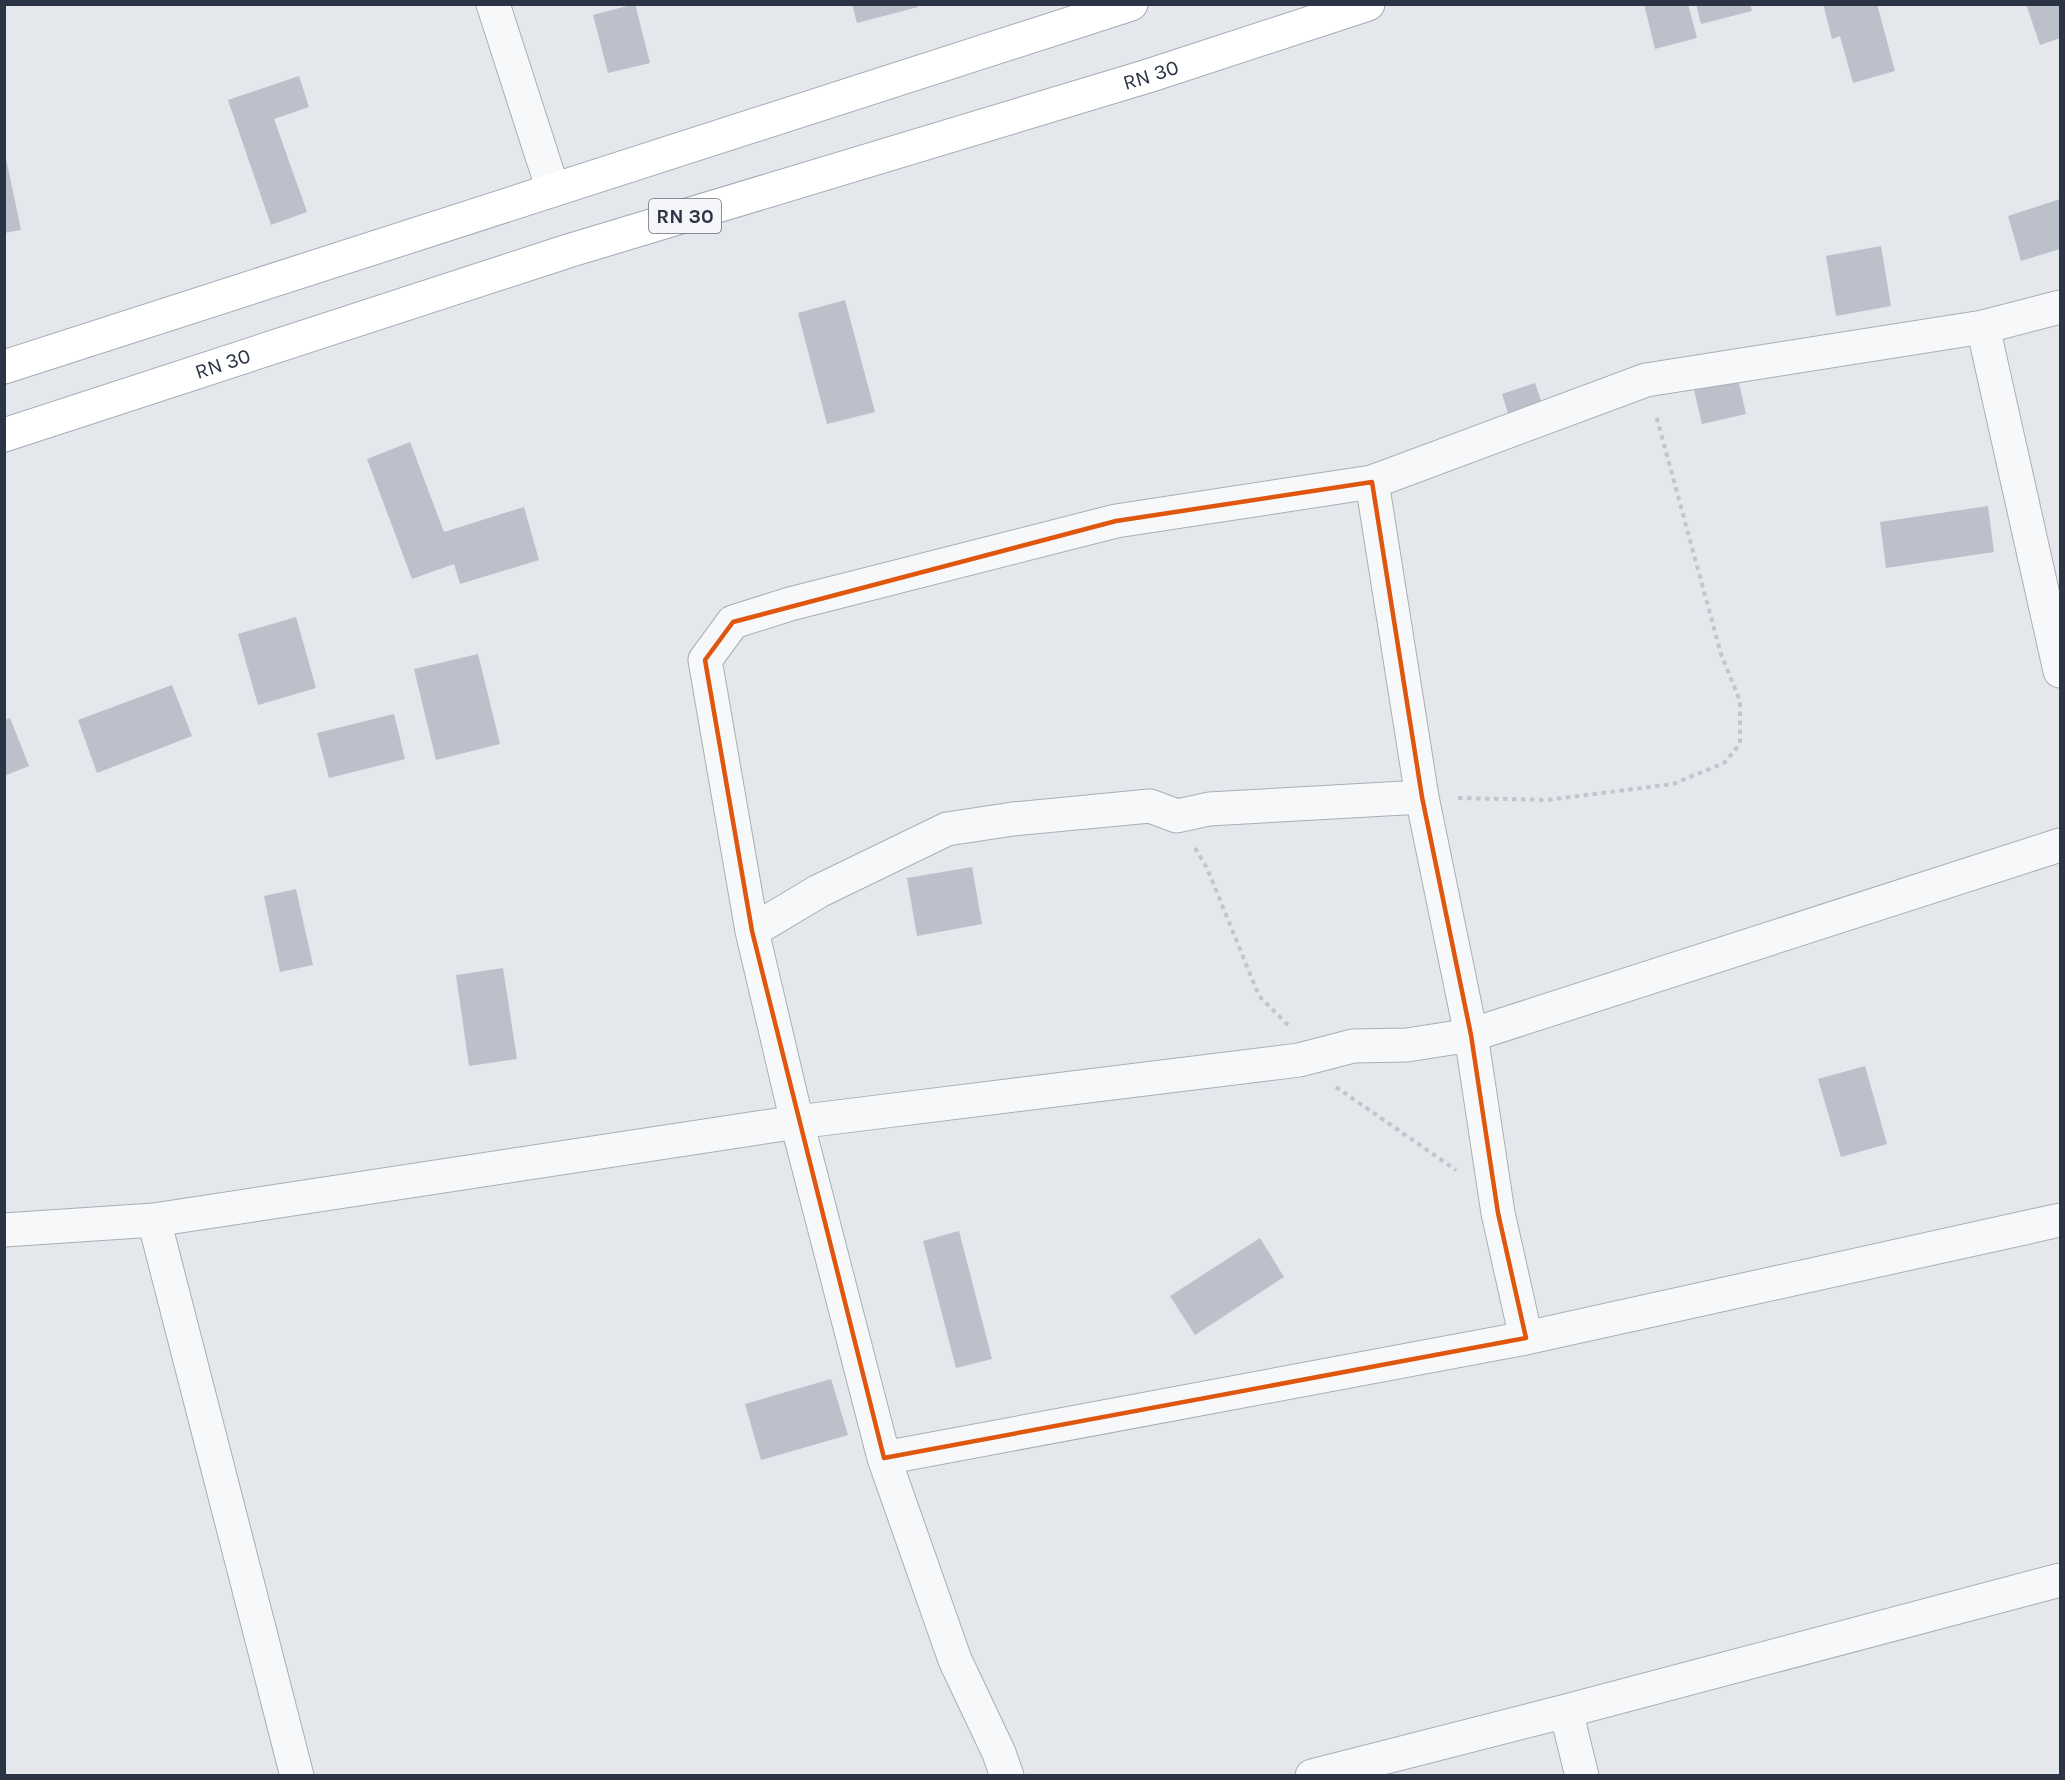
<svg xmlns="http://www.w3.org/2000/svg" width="2065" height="1780" font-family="Karla,sans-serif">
  <rect width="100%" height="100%" fill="#e4e7ec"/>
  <path fill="#bbc0ca" d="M635,4L650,63L608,73L593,15Z
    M852,4H917L918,7L857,23Z
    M1644,4H1688L1697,38L1655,49Z
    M1696,4H1750L1752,11L1701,24Z
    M1823,4H1877L1895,71L1853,83L1840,36L1832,39Z
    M2026,4H2060V38L2040,45Z
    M299,76L309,107L274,119L307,212L271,225L228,100Z
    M4,149L21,230L4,233Z
    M2060,199V249L2021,261L2008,216Z
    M1881,246L1891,306L1836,316L1826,256Z
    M845,300L875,412L827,424L798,313Z
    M1736,370L1746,414L1702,424L1692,381Z
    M1535,383L1542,404L1509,416L1502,394Z
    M410,442L444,532L524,507L539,560L460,584L454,564L412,579L367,459Z
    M1988,506L1994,552L1886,568L1880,522Z
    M296,617L316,688L258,705L238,634Z
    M478,654L500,744L436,760L414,669Z
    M172,685L192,736L97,773L78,720Z
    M394,714L405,759L329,778L317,733Z
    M10,718L29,766L4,776V720Z
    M972,867L982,924L917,936L907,878Z
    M296,889L313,965L280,972L264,896Z
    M503,968L517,1059L469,1066L456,975Z
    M1865,1066L1887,1144L1841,1157L1818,1079Z
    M959,1231L992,1359L956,1368L923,1241Z
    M1260,1238L1284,1277L1195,1335L1170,1296Z
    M831,1379L848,1435L761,1460L745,1404Z"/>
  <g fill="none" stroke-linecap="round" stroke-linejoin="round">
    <defs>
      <path id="minor" d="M493,4L553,190
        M1983,327L2060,671
        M1372,482L1422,797L1471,1035L1498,1213L1526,1338
        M752,931L819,891L947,829L1013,819L1150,806L1177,816L1209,809L1422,797
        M154,1220L297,1776
        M4,1230L154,1220L797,1122L1299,1060L1353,1046L1407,1045L1471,1035L2060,845
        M884,1458L1526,1338L2060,1220
        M1566,1711L1582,1776
        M1007,1776L999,1753L955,1660L884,1458L797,1122L752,931L705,660L733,622L790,604L1116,521L1372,482L1646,380L1983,327L2060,307
        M1312,1776L1566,1711L2060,1580"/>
      <g id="major">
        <path d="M4,367L1131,4"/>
        <path id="s1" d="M4,435L568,251L1148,76L1368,4"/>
      </g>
    </defs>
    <use href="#minor" stroke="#a9aeb7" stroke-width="35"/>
    <use href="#major" stroke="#a3abb8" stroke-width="35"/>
    <path stroke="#c2c5cb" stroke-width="4" stroke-dasharray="4.5 4.5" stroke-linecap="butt" d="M1458,798L1547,800L1673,784L1724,763L1740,744V701L1721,654L1656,415
      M1195,848L1207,868L1259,996L1288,1025
      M1336,1087L1456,1170"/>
    <use href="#minor" stroke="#f7f8fa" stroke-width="33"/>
    <use href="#major" stroke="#fff" stroke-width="33"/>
  </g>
  <path fill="none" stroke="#df570f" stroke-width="4.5" stroke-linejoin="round" d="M1372,482L1422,797L1471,1035L1498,1213L1526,1338L884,1458L752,931L705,660L733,622L1116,521Z"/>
  <g text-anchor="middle" stroke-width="4.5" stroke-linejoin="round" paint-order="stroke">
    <rect fill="#f4f6f9" stroke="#676e7b" stroke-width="1.5" x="649" y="199" width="72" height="34" rx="4.5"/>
    <g font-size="20" font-weight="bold" fill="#2b3445">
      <text x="685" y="223">RN 30</text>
    </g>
    <g font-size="21" fill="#2b3445" stroke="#f4f6f9">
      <text dy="7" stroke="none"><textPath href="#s1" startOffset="1202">RN 30</textPath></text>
      <text dy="7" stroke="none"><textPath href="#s1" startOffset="230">RN 30</textPath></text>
    </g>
  </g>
  <rect width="2065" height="1780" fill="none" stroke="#2b3445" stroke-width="12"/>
</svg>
